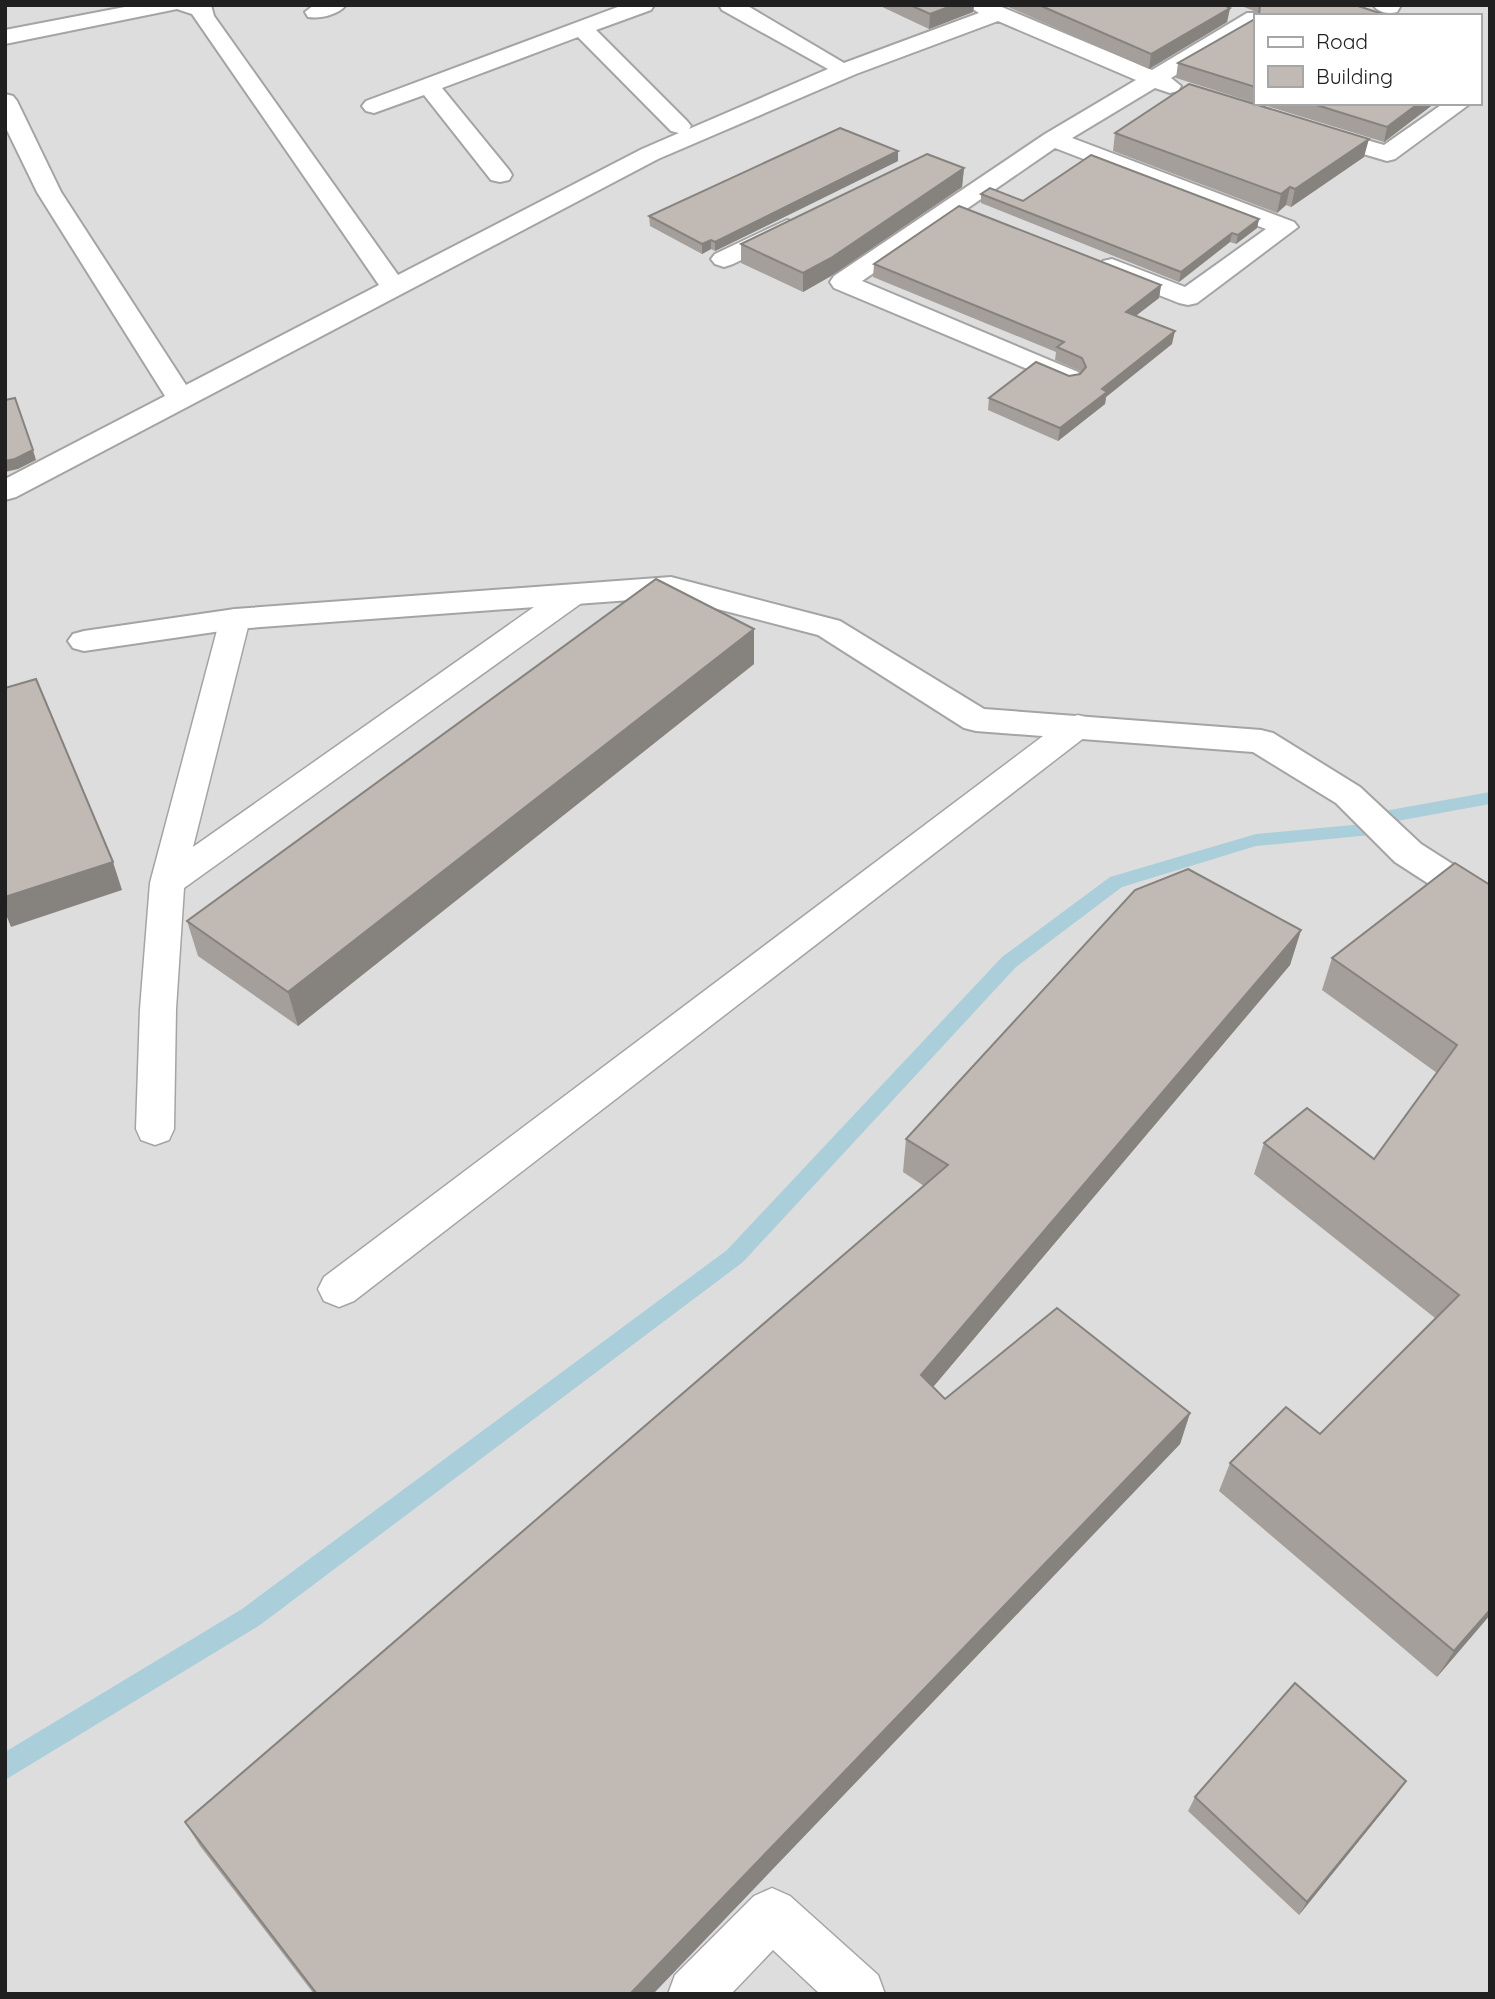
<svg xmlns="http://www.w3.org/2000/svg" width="1495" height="1999" font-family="Quicksand,sans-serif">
  <rect width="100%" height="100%" fill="#f0ede7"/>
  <path fill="#dedddd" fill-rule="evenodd" d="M5,5H1490V1994H5ZM1255,16H1479V103H1255Z"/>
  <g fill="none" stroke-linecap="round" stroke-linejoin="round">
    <path fill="#aacfda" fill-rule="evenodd" d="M1490,792V804L1392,822L1387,832L1381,834L1256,846L1122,887L1016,967L743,1262L260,1625L5,1780V1752L242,1609L727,1250L1002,957L1110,877L1256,834L1374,823L1378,813L1384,811Z"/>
    <defs>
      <path id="lane" d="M572,586L583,588L587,595L583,602L184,888L176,1009L174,1129L169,1140L155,1145L141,1140L136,1129L140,1009L150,883L220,619L224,612L235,609L246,612L250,619L193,847L561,588Z
        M1078,715L1089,718L1094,726L1089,734L354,1301L339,1307L324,1301L318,1289L324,1277L1067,718Z
        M772,1888L790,1896L878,1975L885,1994H820L773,1950L731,1994H668L675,1975L754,1896Z"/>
      <path id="street" d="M135,5H211L214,16L398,275L642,149L679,133L671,131L578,37L442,88L509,170L512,175L509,180L500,182L491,180L424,95L374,113L366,111L362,106L366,101L623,5H654L651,10L596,30L687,121L691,126L689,129L828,69L722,10L719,5H746L844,63L979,13L967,5H997L1152,70L1247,13H1263L1264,16H1255V27L1171,78L1181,86L1178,91L1170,93L1155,88L1072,138L1294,222L1298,227L1197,303L1188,305L1179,303L1103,273L1099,267L1103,261L1112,259L1185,287L1266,229L1055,148L862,281L1078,372L1082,378L1078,384L1068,386L834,288L830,282L834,276L1045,134L1136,80L998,21L856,74L658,159L16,497L5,500V479L165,396L37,192L5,126V94L13,96L17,101L61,192L186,385L379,285L192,14L177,9L5,44V30Z
        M314,5H346C338,15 320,19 308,17L305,12Z
        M1373,5H1399L1400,7L1397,12C1388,14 1379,13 1373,5Z
        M1444,103H1471L1395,159L1387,161L1309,138L1305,133L1309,128L1317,126L1384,145Z
        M787,220L796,223L800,228L796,233L733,264L724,267L715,264L711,259L715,254Z
        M671,577L840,621L984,709L1261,730L1273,733L1360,787L1421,844L1490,888V919L1477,915L1395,862L1336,803L1253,752L976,731L964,728L818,635L671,597L235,629L84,651L73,648L68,641L73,634L84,631L235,609Z"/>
    </defs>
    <use href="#lane" stroke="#a4a4a4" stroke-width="3"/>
    <use href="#street" stroke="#a4a4a4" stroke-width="4"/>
    <use href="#lane" fill="#fff" fill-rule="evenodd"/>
    <use href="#street" fill="#fff" fill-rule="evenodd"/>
  </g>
  <path fill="#a59f9b" d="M878,5H974L973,12L929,29Z
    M1004,5H1224L1230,8L1227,22L1149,69Z
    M1239,5H1355L1389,16H1258L1259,13Z
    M1255,19V103L1176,78L1178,63Z
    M1257,103H1435L1384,142Z
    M1115,133L1364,157L1291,207L1286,205L1277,213L1113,151Z
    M898,161L715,251L711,249L702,254L650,226L649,216Z
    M964,168L962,187L831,276L803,292L741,263V244Z
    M981,194L1023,201L1259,219L1257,228L1236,244L1230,242L1179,282L981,203Z
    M874,264L1161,285L1159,298L1135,316L1172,344L1106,397L1105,404L1058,441L988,410L989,398L1069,376L1080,374L1081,373L1080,371L1055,360L1056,352L873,277Z
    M754,629V664L298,1026L198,956L187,921Z
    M1490,885V1615L1437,1677L1219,1491L1230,1463L1320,1434L1435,1318L1254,1174L1264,1143L1374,1159L1437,1073L1322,990L1332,958Z
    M1301,930L1290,965L933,1387L945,1399L1190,1413L1180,1444L653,1994H314L200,1846L185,1822L924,1186L903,1172L906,1139Z
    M1396,1795L1299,1915L1188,1811L1195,1797Z"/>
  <path fill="#86827e" d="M954,5H974L973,12L929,29L930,14Z
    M1230,8L1227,22L1149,69L1151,54Z
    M1419,103H1435L1384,142L1387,127Z
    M1369,139L1364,157L1291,207L1295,189Z
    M898,151V161L715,251V242Z
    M964,168L962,187L831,276L803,292V273Z
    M1290,187L1286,205L1277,213L1281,194Z
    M1259,219L1257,228L1236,244L1238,235Z
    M1232,233L1230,242L1179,282L1181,272Z
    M711,240V249L702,254V244Z
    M1161,285L1159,298L1124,325L1126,312Z
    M1175,331L1172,344L1106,397L1105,404L1058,441L1060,428L1102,389Z
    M33,450L36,460L18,469L5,472V461Z
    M754,629V664L298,1026L288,992Z
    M113,862L122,890L11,927L5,912V897Z
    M1301,930L1290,965L917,1406L921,1375Z
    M1190,1413L1180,1444L653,1994H630Z
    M1490,1610V1615L1437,1677L1454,1651Z
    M1406,1781L1396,1795L1299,1915L1307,1902Z"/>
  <path fill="#c0b9b4" stroke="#86827e" stroke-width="2" d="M910,5H954L930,14Z
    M1039,5H1224L1230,8L1151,54Z
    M1260,5H1355L1389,16H1259Z
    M1255,19V87L1178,63Z
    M1189,84L1369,139L1295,189L1290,187L1281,194L1115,133Z
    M1310,103H1419L1387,127Z
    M840,128L898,151L715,242L711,240L702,244L649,216Z
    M927,154L964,168L831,258L803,273L741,244Z
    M1091,155L1259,219L1238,235L1232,233L1181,272L981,194L990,188L1023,201Z
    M959,206L1161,285L1126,312L1175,331L1102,389L1107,392L1060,428L989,398L1036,362L1069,376L1080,374L1086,367L1082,358L1057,347L1064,342L874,264Z
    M15,398L33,450L15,459L5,461V400Z
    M656,579L754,629L288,992L187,921Z
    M36,679L113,862L5,897V688Z
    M1455,863L1490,885V1610L1454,1651L1230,1463L1286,1407L1320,1434L1459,1295L1264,1143L1307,1108L1374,1159L1457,1045L1332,958Z
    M1188,869L1301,930L921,1375L945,1399L1057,1308L1190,1413L630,1994H317L185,1822L948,1165L906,1139L1135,890Z
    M1295,1683L1406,1781L1307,1902L1195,1797Z"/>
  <rect width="1495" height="1999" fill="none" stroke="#202020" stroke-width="14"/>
  <rect x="1254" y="14" width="228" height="91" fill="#ffffff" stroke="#a6a6a6" stroke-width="2"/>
  <rect x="1268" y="37" width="35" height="10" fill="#ffffff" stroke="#a6a6a6" stroke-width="2"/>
  <text x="1316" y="49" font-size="21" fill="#202020">Road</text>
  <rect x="1268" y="66" width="35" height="21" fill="#c0b9b4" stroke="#a6a6a6" stroke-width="2"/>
  <text x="1316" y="84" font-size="21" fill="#202020">Building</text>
</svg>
